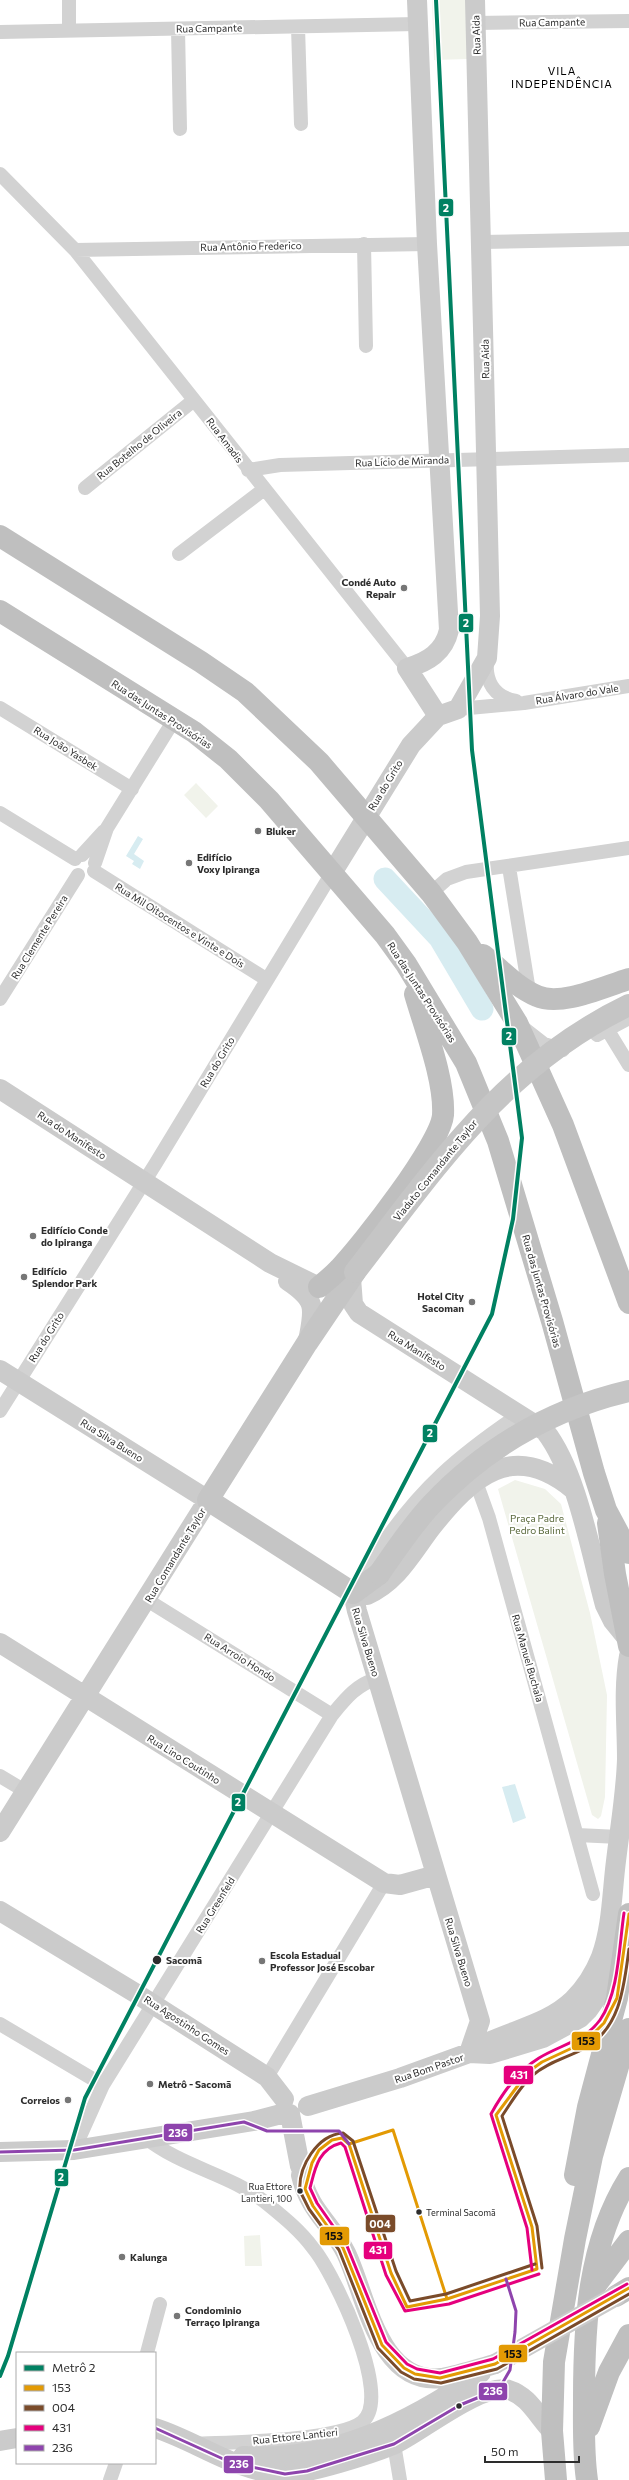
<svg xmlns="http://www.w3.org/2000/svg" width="629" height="2480" font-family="Commissioner,sans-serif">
  <rect width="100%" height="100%" fill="#fff"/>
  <path fill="#f1f3eb" d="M432,0H466L468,59L434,60Z
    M196,783L218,806L206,818L184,795Z
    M515,1480L545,1489L561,1504L590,1613L607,1695L605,1797L601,1816L598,1819L592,1815L498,1489Z
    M260,2235L262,2266H245L244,2236Z"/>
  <path fill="#d7ecf1" d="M138,836L143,839L134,854L144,861L140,869L132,864L134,861L126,856Z
    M515,1784L526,1818L513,1823L502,1787Z"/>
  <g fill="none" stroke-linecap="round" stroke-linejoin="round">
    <path stroke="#d7ecf1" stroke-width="23" d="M385,879L440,938L482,1009"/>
    <path stroke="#d2d2d2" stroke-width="14" d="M69,0V30
      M475,23L629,21
      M298,27L301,124
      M178,29L180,129
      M0,32L417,24
      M0,174L75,250L407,668
      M482,242L629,239
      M364,244L366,346
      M75,250L427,244
      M248,470L280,465L629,455
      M85,488L194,400
      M179,554L263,490
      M487,660C485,682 494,697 516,701
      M0,708L132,789
      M458,709L524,703L629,686
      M0,813L75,859
      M82,855L104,831
      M95,863L107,828L174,720
      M509,867L529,991
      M94,871L266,979
      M431,893L447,879L466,872L629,848
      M0,999L78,875
      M521,1026L544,1044L563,1050
      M607,1029L629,1065
      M597,1035L629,1018
      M0,1411L156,1163L332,873
      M476,1482L489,1518L593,1894
      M355,1587C360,1574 371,1562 378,1551C420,1488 458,1456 520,1414
      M147,1600L332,1715
      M0,1776L25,1791
      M577,1835L619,1837
      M0,2024L103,2085
      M267,2077L384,1883
      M146,2138C182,2167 229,2174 265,2202C282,2216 300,2230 313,2248C334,2273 394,2398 362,2422C337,2441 230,2442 195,2444
      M74,2150L103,2085L332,1715C346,1698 356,1685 378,1678
      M147,2353L160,2304
      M394,2444L400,2480
      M110,2480L116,2463"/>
    <path stroke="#cbcbcb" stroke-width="20" d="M417,0L427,244L449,630C444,652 428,662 407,668L438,716
      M332,873L411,745L438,716L458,709L487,658L490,616L475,0
      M0,1089L270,1263L319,1287L338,1284L351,1278L353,1304L359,1313L545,1431C577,1472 591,1554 605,1605L613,1621L626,1637
      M288,1281C318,1301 314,1309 308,1341
      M0,1370L208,1500L0,1832
      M0,1643L384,1883L400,1885L436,1875
      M0,1911L137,1994L267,2077L284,2099
      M469,2053L480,2021L357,1611L353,1593L367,1595C397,1582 412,1553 431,1528C472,1476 513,1439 574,1490
      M469,2053C501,2031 544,2028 573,2000C585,1988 595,1972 601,1957C612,1927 612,1892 616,1861C620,1827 626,1793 627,1759C627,1724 623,1690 629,1656
      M308,2106L400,2078L469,2053L490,2054L543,2038L580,2018L588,2010L607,1983L620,1957
      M290,2114L300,2166
      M0,2152L74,2150L254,2121L285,2113
      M301,2175C309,2211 332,2224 346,2253C366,2294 378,2386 442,2378C459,2375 477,2369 495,2364
      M155,2428C199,2442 237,2473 285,2474C309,2474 371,2454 393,2445C420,2433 481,2382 509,2390C529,2396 538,2417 552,2431
      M0,2441L17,2438
      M243,2456C331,2462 410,2422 481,2373"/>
    <path stroke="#c5c5c5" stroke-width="22" d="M355,1272L307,1343L208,1500L353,1593L379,1574"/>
    <path stroke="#bfbfbf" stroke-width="22" d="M0,536L201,662L245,692L319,762L431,893L467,942L517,1023L563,1125L629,1303
      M0,611L194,732L228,759L269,800L385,935L406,964L466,1063L498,1141L552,1321L594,1473L606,1510L629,1553
      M483,955C500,969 517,988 537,996C561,1007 605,986 629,979
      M319,1287C326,1281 334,1275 340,1268C362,1245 441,1144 443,1115C445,1080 425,1029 415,994
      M608,1523L615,1574L629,1646
      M575,2175L588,2107L617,1998L629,1914
      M595,2286L629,2241
      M616,2296L629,2288
      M589,2427L609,2372L629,2335
      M556,2480L552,2431L554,2362L575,2239L592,2156L629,2029
      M587,2480C583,2453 584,2425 584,2398C584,2324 588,2243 629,2178"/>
    <path stroke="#cbcbcb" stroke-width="20" d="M495,2364L616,2296"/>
    <path stroke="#c5c5c5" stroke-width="22" d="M355,1272C437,1166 504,1065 629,1005
      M379,1574C396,1550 412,1525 432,1504C487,1446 552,1409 629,1391"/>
    <defs>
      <path id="bus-1" d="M349,2144L342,2138L332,2140L319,2150L312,2163L305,2189L313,2206L343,2248L382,2345L404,2368L415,2374L440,2378L495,2364L629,2288
        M349,2144L393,2130L447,2299
        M349,2144L391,2273L407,2307
        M407,2307L447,2299L537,2269L532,2227L496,2115L528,2072L542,2062L585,2042L604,2023L617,1998L629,1914"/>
      <path id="bus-2" d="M535,2264L446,2294L410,2301L396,2271L353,2141L343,2133C317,2135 298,2167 300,2191L309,2209L339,2250L378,2348L401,2372L414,2379L441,2383L497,2369L629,2294
        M542,2268L537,2226L502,2116C511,2103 521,2085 533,2075C549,2061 570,2057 587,2047C621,2026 624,1985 629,1949"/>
      <path id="bus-3" d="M532,2270L527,2228L491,2114C502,2094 519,2070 539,2058C560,2045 585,2041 600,2020C619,1993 619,1946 624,1913
        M539,2274L449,2304L405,2311L386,2275L345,2147L341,2143C318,2149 315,2169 310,2188L317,2203L347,2246L386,2342L407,2364L417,2369L440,2373L493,2359L627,2284"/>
      <path id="bus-4" d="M0,2152L74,2150L244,2122L267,2131H339L349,2144
        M155,2428L232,2463L285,2474L307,2471L394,2444L460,2405L499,2389L510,2370L515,2332L516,2311L506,2279"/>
    </defs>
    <use href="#bus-1" stroke="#fff" stroke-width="6"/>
    <use href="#bus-2" stroke="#fff" stroke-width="6"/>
    <use href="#bus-3" stroke="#fff" stroke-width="6"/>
    <use href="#bus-4" stroke="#fff" stroke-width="6"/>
    <use href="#bus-1" stroke="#e39a04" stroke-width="3"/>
    <use href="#bus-2" stroke="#7a4b2a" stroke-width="3"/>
    <use href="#bus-3" stroke="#e5007d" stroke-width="3"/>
    <use href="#bus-4" stroke="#8e44ad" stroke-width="3"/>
    <defs>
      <path id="metro-1" d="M0,2376L8,2356L85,2098L492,1314L513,1219L522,1138L472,750L436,0"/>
    </defs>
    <use href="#metro-1" stroke="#fff" stroke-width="7"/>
    <use href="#metro-1" stroke="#008162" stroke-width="4"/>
  </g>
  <g fill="#767676" stroke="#fff" stroke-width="1.5">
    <circle cx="404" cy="588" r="4"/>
    <circle cx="258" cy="831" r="4"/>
    <circle cx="189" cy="863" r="4"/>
    <circle cx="33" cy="1236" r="4"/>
    <circle cx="24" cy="1277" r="4"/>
    <circle cx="472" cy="1302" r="4"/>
    <circle cx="262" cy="1961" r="4"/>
    <circle cx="150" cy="2084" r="4"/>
    <circle cx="68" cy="2100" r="4"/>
    <circle cx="122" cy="2257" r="4"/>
    <circle cx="177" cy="2316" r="4"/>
  </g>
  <g fill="#2d2d2d" stroke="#fff" stroke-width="1.5">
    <circle cx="157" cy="1960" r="5"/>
    <circle cx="300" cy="2191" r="3.5"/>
    <circle cx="419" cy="2212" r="3.5"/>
    <circle cx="459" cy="2406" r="3.5"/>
  </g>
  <g text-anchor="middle" stroke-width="4" stroke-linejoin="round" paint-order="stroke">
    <g font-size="9" fill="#2d2d2d" stroke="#fff" text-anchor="end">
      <text x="292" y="2190">Rua Ettore<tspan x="292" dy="12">Lantieri, 100</tspan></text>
      <text x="426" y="2216" text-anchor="start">Terminal Sacomã</text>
    </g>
    <g font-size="10" fill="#2d2d2d" stroke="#fff">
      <text transform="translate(552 22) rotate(-1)" y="4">Rua Campante</text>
      <text transform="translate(209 28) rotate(-1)" y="4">Rua Campante</text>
      <text transform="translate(476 35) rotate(-92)" y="4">Rua Aida</text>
      <text transform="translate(251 246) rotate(-1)" y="4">Rua Antônio Frederico</text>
      <text transform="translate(485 359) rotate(-91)" y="4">Rua Aida</text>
      <text transform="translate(225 440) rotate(53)" y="4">Rua Amadis</text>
      <text transform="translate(139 444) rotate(-39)" y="4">Rua Botelho de Oliveira</text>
      <text transform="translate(402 461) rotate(-2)" y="4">Rua Lício de Miranda</text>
      <text transform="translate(577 694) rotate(-9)" y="4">Rua Álvaro do Vale</text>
      <text transform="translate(162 714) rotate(33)" y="4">Rua das Juntas Provisórias</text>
      <text transform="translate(66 748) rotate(32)" y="4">Rua João Yasbek</text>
      <text transform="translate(385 785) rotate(-59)" y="4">Rua do Grito</text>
      <text transform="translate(180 925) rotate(32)" y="4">Rua Mil Oitocentos e Vinte e Dois</text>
      <text transform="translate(39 937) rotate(-58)" y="4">Rua Clemente Pereira</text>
      <text transform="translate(422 992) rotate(57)" y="4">Rua das Juntas Provisórias</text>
      <text transform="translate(217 1062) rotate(-59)" y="4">Rua do Grito</text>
      <text transform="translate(72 1135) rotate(33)" y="4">Rua do Manifesto</text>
      <text transform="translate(435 1170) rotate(-51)" y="4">Viaduto Comandante Taylor</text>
      <text transform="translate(542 1291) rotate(74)" y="4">Rua das Juntas Provisórias</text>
      <text transform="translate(46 1337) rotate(-58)" y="4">Rua do Grito</text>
      <text transform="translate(417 1350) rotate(32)" y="4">Rua Manifesto</text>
      <text transform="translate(112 1440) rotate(32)" y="4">Rua Silva Bueno</text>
      <text transform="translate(175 1555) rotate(-59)" y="4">Rua Comandante Taylor</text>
      <text transform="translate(366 1642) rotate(73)" y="4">Rua Silva Bueno</text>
      <text transform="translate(240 1657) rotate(32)" y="4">Rua Arroio Hondo</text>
      <text transform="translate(528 1658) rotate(74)" y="4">Rua Manuel Buchala</text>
      <text transform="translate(184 1759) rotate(32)" y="4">Rua Lino Coutinho</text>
      <text transform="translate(215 1905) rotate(-58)" y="4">Rua Greenfeld</text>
      <text transform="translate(459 1952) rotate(73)" y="4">Rua Silva Bueno</text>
      <text transform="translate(187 2025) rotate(33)" y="4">Rua Agostinho Gomes</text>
      <text transform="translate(429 2068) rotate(-19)" y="4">Rua Bom Pastor</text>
      <text transform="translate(295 2436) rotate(-6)" y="4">Rua Ettore Lantieri</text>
    </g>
    <g font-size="10" font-weight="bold" fill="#2d2d2d" stroke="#fff" text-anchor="start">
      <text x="396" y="586" text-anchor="end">Condé Auto<tspan x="396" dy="12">Repair</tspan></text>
      <text x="266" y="835">Bluker</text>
      <text x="197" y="861">Edifício<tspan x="197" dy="12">Voxy Ipiranga</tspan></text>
      <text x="41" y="1234">Edifício Conde<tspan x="41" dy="12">do Ipiranga</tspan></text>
      <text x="32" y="1275">Edifício<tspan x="32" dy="12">Splendor Park</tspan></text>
      <text x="464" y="1300" text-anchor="end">Hotel City<tspan x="464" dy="12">Sacoman</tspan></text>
      <text x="270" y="1959">Escola Estadual<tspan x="270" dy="12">Professor José Escobar</tspan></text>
      <text x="158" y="2088">Metrô - Sacomã</text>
      <text x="60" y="2104" text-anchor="end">Correios</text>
      <text x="130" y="2261">Kalunga</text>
      <text x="185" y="2314">Condominio<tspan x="185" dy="12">Terraço Ipiranga</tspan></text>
    </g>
    <g font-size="10" fill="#59683a" stroke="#fff">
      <text x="537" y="1522">Praça Padre<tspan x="537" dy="12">Pedro Balint</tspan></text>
    </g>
    <g font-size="10" font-weight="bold" fill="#2d2d2d" stroke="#fff" text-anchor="start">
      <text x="166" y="1964">Sacomã</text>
    </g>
    <g font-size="11" letter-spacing="1" fill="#000" stroke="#fff">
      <text x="562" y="75">VILA<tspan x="562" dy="13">INDEPENDÊNCIA</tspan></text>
    </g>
  </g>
  <g stroke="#fff" stroke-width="1.5">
    <rect x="438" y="198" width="16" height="19" rx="4" fill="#008162"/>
    <rect x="458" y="613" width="16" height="20" rx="4" fill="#008162"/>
    <rect x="501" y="1027" width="16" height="19" rx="4" fill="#008162"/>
    <rect x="422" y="1424" width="16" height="19" rx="4" fill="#008162"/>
    <rect x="231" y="1793" width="15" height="19" rx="4" fill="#008162"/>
    <rect x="571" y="2031" width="30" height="20" rx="4" fill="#e39a04"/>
    <rect x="503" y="2065" width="31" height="20" rx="4" fill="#e5007d"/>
    <rect x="163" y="2123" width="30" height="19" rx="4" fill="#8e44ad"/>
    <rect x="54" y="2168" width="15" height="19" rx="4" fill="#008162"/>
    <rect x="365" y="2214" width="31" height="19" rx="4" fill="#7a4b2a"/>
    <rect x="319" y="2226" width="31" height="20" rx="4" fill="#e39a04"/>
    <rect x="363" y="2241" width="30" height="19" rx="4" fill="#e5007d"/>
    <rect x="498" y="2344" width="30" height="19" rx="4" fill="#e39a04"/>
    <rect x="478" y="2382" width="30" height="19" rx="4" fill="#8e44ad"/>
    <rect x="223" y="2455" width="31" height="19" rx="4" fill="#8e44ad"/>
  </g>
  <g font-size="11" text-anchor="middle" font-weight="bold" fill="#fff">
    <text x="446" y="212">2</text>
    <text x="466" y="627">2</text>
    <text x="509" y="1040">2</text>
    <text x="430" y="1437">2</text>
    <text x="238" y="1806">2</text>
    <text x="519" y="2079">431</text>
    <text x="178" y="2137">236</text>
    <text x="61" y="2181">2</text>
    <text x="380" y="2228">004</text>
    <text x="378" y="2254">431</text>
    <text x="493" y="2395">236</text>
    <text x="239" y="2468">236</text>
  </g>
  <g font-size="11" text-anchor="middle" font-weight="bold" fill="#111">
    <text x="586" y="2045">153</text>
    <text x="334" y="2240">153</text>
    <text x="513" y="2358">153</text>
  </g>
  <rect x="16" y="2352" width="140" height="112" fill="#ffffff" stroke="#ababab"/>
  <rect x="24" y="2365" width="20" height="6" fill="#008162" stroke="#ababab"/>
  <text x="52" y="2372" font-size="12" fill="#2d2d2d">Metrô 2</text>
  <rect x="24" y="2385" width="20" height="6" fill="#e39a04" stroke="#ababab"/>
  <text x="52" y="2392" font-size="12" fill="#2d2d2d">153</text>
  <rect x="24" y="2405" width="20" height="6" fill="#7a4b2a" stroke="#ababab"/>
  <text x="52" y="2412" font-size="12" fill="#2d2d2d">004</text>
  <rect x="24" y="2425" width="20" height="6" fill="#e5007d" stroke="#ababab"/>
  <text x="52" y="2432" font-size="12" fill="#2d2d2d">431</text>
  <rect x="24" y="2445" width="20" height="6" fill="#8e44ad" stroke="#ababab"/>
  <text x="52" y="2452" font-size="12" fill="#2d2d2d">236</text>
  <path d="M485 2456v6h94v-6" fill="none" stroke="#2d2d2d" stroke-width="2"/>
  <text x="491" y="2456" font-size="12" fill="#2d2d2d" stroke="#ffffff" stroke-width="3" paint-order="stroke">50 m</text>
</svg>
